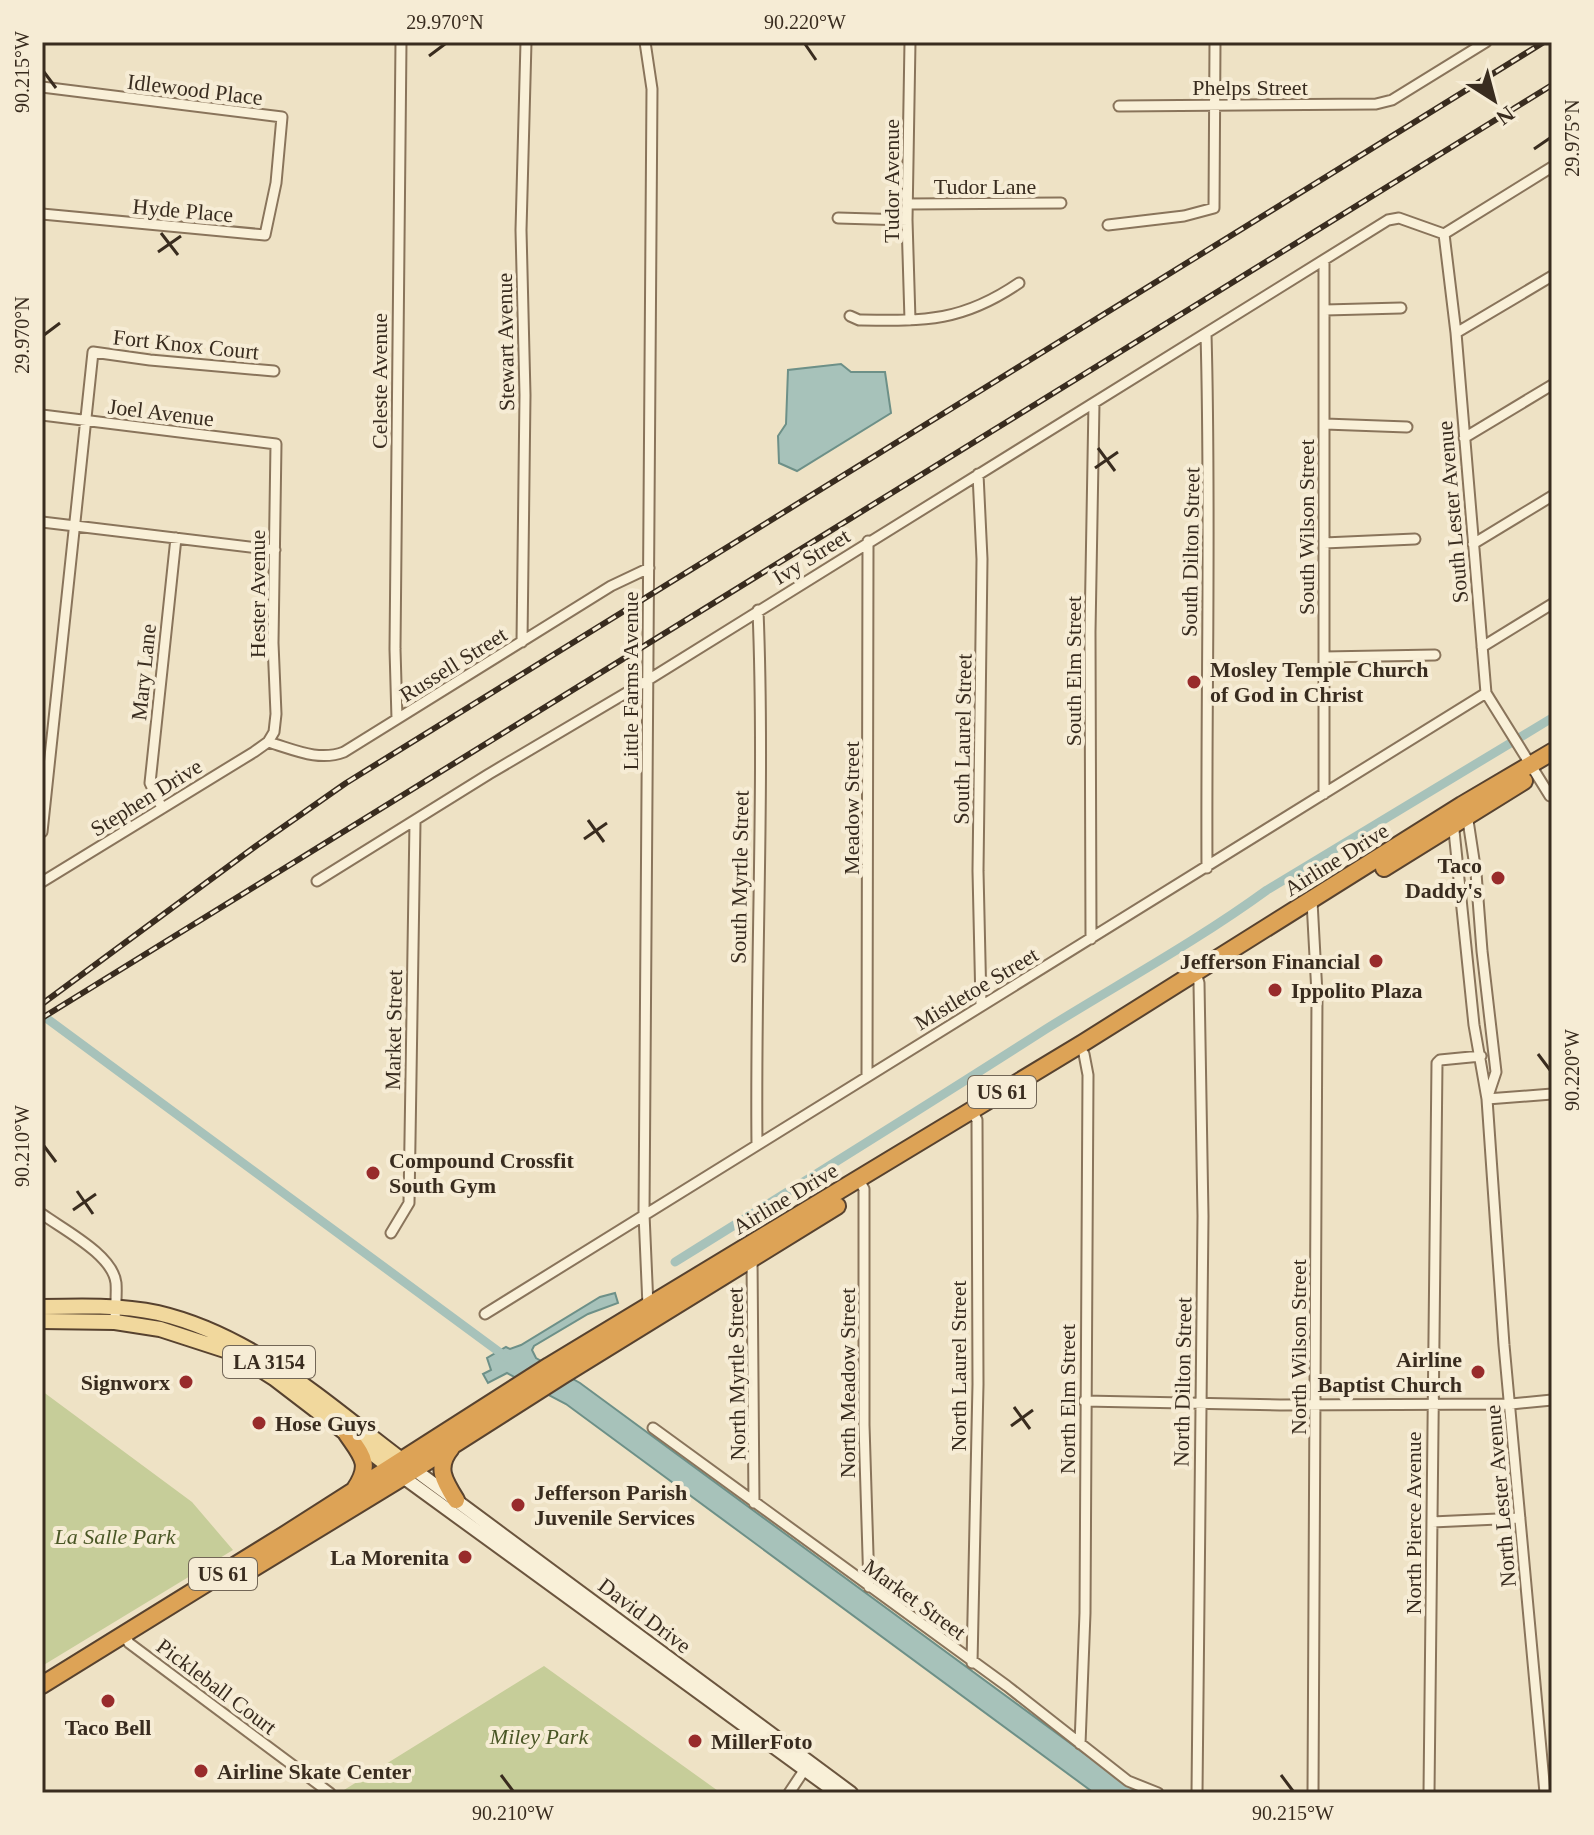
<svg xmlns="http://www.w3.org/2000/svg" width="1594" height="1835" font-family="Georgia,serif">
  <rect width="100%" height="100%" fill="#eee2c5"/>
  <path fill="#c6cd99" d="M42,1391L192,1502L233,1550L42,1666Z
    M544,1666L721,1793H348L344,1790Z"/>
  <path fill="#a7c2ba" stroke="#6d9088" stroke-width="2" d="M841,364L851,372H885L891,413L797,471L779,463L778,436L786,424L788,370Z
    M615,1293L618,1303L588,1314L534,1346L532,1350L536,1358L580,1383L1138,1793H1094L566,1404L507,1373L488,1383L483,1374L491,1370L487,1358L506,1347L510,1349L521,1345L600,1297Z"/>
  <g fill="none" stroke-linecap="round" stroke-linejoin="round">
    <path stroke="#a7c2ba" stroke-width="9" d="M42,1015L506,1357
      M675,1262C799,1185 923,1108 1046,1029C1120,983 1197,941 1267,890L1552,718"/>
    <defs>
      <path id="street" d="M645,42L652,89L644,1214L648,1306
        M42,87L282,117L276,183L265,235L42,214
        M1119,106L1376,104L1392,100L1486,42
        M909,204L1061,203
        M838,218L907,220
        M1108,225L1184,216L1214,208L1215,42
        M1444,234L1456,333L1486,693L1550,796
        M1444,234L1552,167
        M1325,310L1401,308
        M850,316L859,320C925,321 962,322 1019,283
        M910,320L907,220L910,42
        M1456,333L1552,276
        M1206,334C1211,512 1206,690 1207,868
        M42,415L276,444L273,643L276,714L274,732L268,742L254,752L42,882
        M1325,424L1407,427
        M1464,438L1552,385
        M978,474L982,559L978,871L981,1005
        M42,522L275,550
        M1324,543L1415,539
        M1473,544L1552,496
        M522,642L525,395L521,230L526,42
        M1482,647L1552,604
        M1324,657L1435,655
        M397,719L395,649L401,42
        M268,742C293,749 318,762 344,752L611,586L649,568
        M1324,794V260
        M162,808L150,783L176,538
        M1467,814L1476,873L1482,951L1496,1072L1487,1099
        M1453,821L1474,1025L1487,1099L1504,1345L1545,1793
        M42,832L93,352L150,360L274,371
        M317,881L489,774L648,680L1388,220L1399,218L1444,234
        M1312,901L1317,994L1313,1793
        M1091,939L1090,632L1094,403
        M1196,973L1199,983L1203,1216L1197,1793
        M867,1075L868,541
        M1487,1099L1552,1094
        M972,1111L977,1120L978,1384L972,1663
        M757,1145C755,967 765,788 758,610
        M859,1180L864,1189V1425L869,1587
        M42,1214C64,1230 113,1255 116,1283C117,1296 115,1310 115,1322
        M391,1233L409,1203L415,822
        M752,1258L754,1503
        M485,1314L1486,693
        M1084,1401L1280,1405L1511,1404L1552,1400
        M653,1428L1007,1686L1128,1781L1158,1793
        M1432,1522L1520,1518
        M124,1634L129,1643L330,1793
        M1080,1744L1085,1613L1088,1075L1084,1054
        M789,1793L807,1766
        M1429,1793L1437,1063L1440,1060L1481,1056"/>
      <path id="secondary" d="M415,1470L851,1793
        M403,1477L837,1793"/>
      <path id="primary" d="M42,1307C80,1306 121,1305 158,1313C256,1336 330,1407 408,1465
        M42,1321L115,1322L160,1329L234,1353L274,1378L398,1473"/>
      <path id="highway" d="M1384,868L1524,781
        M347,1434C362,1456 372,1464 355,1489
        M451,1448C435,1467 444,1481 456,1500
        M252,1569L403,1477L563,1375L837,1206
        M42,1685L286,1534L549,1366L1083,1043L1462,805L1552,752"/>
    </defs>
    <use href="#street" stroke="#89745b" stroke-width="13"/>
    <use href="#secondary" stroke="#6b553e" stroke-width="16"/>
    <use href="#primary" stroke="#57422f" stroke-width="18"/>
    <use href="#highway" stroke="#57422f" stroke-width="20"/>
    <use href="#street" stroke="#f9f0d8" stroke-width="9"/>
    <use href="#secondary" stroke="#f9f0d8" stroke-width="12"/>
    <use href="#primary" stroke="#f1d89d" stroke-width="14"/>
    <use href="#highway" stroke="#dda356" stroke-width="16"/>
    <defs>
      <path id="rail" d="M42,1004L256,846L346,783L1544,42
        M42,1018L1552,85"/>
    </defs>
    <use href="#rail" stroke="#392c1f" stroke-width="6"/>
    <use href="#rail" stroke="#f6ecd5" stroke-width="3" stroke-dasharray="9" stroke-linecap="butt"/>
  </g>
  <path fill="none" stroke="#392c1f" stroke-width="3" d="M805,44L816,60M429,56L445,44M44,72L56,88M1534,149L1550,138M161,233L178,255M158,252L181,236M44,335L60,323M1098,448L1115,471M1095,468L1118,452M588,820L604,842M584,839L607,823M1538,1054L1550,1070M44,1146L56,1162M77,1191L93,1214M73,1210L96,1194M1014,1407L1030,1429M1011,1426L1033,1410M501,1775L513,1791M1281,1775L1293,1791"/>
  <g fill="#982b2b" stroke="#f6ecd5" stroke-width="3">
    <circle cx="1194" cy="682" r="8"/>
    <circle cx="1498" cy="878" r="8"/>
    <circle cx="1376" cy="961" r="8"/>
    <circle cx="1275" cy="990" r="8"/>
    <circle cx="373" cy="1173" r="8"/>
    <circle cx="1478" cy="1372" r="8"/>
    <circle cx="186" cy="1382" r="8"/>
    <circle cx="259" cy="1423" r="8"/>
    <circle cx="518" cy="1505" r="8"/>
    <circle cx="465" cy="1557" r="8"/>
    <circle cx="108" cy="1701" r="8"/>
    <circle cx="695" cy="1741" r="8"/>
    <circle cx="201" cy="1771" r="8"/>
  </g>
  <g text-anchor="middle" stroke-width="8" stroke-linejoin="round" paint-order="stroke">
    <g fill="#f6ecd5" stroke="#726656" stroke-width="2">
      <rect x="968" y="1076" width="68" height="32" rx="6"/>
      <rect x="223" y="1346" width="92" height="32" rx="6"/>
      <rect x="189" y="1558" width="68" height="32" rx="6"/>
    </g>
    <g font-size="20" font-weight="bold" fill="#392c1f">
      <text x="1002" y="1099">US 61</text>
      <text x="269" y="1369">LA 3154</text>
      <text x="223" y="1581">US 61</text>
    </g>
    <g font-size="22" fill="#392c1f" stroke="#f6ecd5">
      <text x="1250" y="95">Phelps Street</text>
      <text transform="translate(195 89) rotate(7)" y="8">Idlewood Place</text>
      <text transform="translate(891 181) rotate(-90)" y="8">Tudor Avenue</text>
      <text x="985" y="194">Tudor Lane</text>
      <text transform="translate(183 210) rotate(5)" y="8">Hyde Place</text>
      <text transform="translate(505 342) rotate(-91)" y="8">Stewart Avenue</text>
      <text transform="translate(186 344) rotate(6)" y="8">Fort Knox Court</text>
      <text transform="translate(379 381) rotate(-90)" y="8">Celeste Avenue</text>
      <text transform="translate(161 412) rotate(7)" y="8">Joel Avenue</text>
      <text transform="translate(1452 512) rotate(-95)" y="8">South Lester Avenue</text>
      <text transform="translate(1306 527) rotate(-90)" y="8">South Wilson Street</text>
      <text transform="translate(1190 552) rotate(-89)" y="8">South Dilton Street</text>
      <text transform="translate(811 556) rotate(-32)" y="8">Ivy Street</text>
      <text transform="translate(257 594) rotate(-90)" y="8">Hester Avenue</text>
      <text transform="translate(453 664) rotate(-32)" y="8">Russell Street</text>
      <text transform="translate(1073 671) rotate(-90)" y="8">South Elm Street</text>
      <text transform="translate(143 672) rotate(-84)" y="8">Mary Lane</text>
      <text transform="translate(630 681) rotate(-90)" y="8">Little Farms Avenue</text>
      <text transform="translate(962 739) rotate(-89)" y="8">South Laurel Street</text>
      <text transform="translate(146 797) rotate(-32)" y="8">Stephen Drive</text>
      <text transform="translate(851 808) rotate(-90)" y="8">Meadow Street</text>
      <text transform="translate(1336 859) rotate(-32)" y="8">Airline Drive</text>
      <text transform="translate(739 877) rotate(-89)" y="8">South Myrtle Street</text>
      <text transform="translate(976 988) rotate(-31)" y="8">Mistletoe Street</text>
      <text transform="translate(393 1030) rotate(-89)" y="8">Market Street</text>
      <text transform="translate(785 1198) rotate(-31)" y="8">Airline Drive</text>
      <text transform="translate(1298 1347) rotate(-90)" y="8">North Wilson Street</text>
      <text transform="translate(958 1366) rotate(-90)" y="8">North Laurel Street</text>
      <text transform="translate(736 1374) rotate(-91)" y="8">North Myrtle Street</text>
      <text transform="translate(1182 1382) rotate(-89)" y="8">North Dilton Street</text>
      <text transform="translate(847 1383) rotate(-90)" y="8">North Meadow Street</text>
      <text transform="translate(1067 1399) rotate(-90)" y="8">North Elm Street</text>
      <text transform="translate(1500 1496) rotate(-95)" y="8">North Lester Avenue</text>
      <text transform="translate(1413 1523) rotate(-90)" y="8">North Pierce Avenue</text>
      <text transform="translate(915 1599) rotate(36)" y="8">Market Street</text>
      <text transform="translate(645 1615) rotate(37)" y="8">David Drive</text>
      <text transform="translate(217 1686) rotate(37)" y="8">Pickleball Court</text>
    </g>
    <g font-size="22" font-weight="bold" fill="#392c1f" stroke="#f6ecd5" text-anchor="start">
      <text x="1210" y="677">Mosley Temple Church<tspan x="1210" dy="25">of God in Christ</tspan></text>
      <text x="1482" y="873" text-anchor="end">Taco<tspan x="1482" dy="25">Daddy's</tspan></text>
      <text x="1360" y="969" text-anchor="end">Jefferson Financial</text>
      <text x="1291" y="998">Ippolito Plaza</text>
      <text x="389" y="1168">Compound Crossfit<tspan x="389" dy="25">South Gym</tspan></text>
      <text x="1462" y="1367" text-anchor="end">Airline<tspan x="1462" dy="25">Baptist Church</tspan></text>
      <text x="170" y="1390" text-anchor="end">Signworx</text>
      <text x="275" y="1431">Hose Guys</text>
      <text x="534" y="1500">Jefferson Parish<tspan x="534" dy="25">Juvenile Services</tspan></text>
      <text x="449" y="1565" text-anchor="end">La Morenita</text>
      <text x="108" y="1735" text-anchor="middle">Taco Bell</text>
      <text x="711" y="1749">MillerFoto</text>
      <text x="217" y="1779">Airline Skate Center</text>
    </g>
    <g font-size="22" font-style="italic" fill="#495625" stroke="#f6ecd5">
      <text x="115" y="1544">La Salle Park</text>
      <text x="539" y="1744">Miley Park</text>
    </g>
  </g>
  <rect width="1594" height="1835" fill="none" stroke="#f6ecd5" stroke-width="88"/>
  <g transform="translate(1494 100) rotate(144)" stroke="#f6ecd5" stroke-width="6" paint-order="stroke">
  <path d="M0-6L14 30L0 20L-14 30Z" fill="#392c1f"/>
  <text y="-12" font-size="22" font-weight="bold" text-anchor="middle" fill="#392c1f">N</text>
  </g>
  <rect x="44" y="44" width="1506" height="1747" fill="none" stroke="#392c1f" stroke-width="3"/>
  <g font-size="20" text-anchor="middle" fill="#392c1f">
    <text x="445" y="29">29.970°N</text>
    <text x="805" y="29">90.220°W</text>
    <text transform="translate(22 72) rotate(-90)" y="7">90.215°W</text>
    <text transform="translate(1572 138) rotate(-90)" y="7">29.975°N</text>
    <text transform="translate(22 335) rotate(-90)" y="7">29.970°N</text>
    <text transform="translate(1572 1070) rotate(-90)" y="7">90.220°W</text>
    <text transform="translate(22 1146) rotate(-90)" y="7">90.210°W</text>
    <text x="513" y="1820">90.210°W</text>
    <text x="1293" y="1820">90.215°W</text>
  </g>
</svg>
